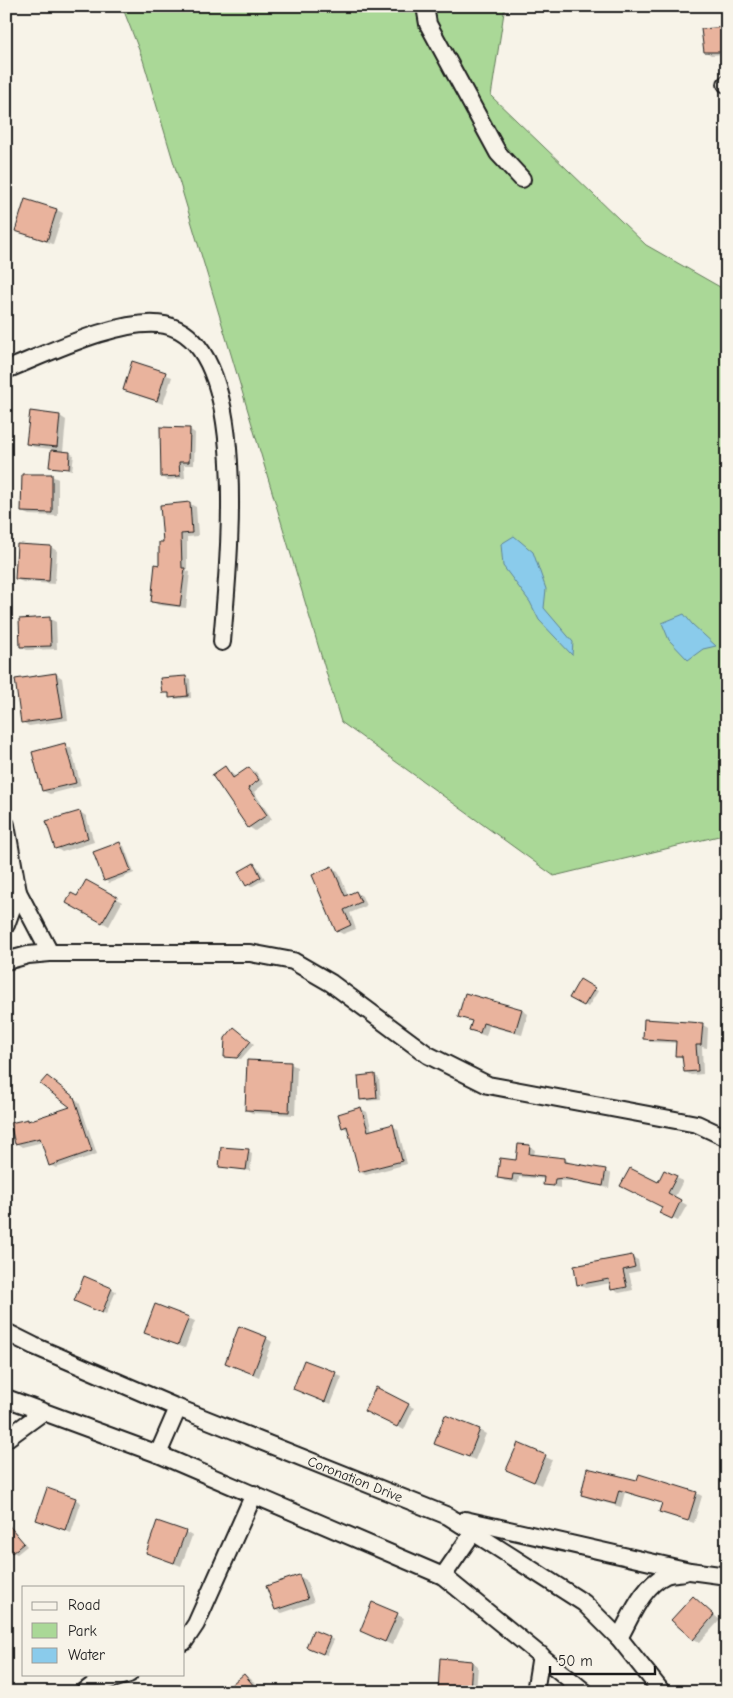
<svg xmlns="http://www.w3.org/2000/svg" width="733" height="1698" font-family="'Comic Neue',sans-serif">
  <rect width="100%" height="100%" fill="#f7f3e8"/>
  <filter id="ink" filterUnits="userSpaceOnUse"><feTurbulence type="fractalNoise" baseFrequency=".02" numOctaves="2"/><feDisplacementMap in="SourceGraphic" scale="10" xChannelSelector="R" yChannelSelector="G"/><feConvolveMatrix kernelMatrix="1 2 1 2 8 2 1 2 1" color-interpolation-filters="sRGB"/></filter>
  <g filter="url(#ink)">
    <path fill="#aad897" stroke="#637a5a" d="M122,6H505L491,96L646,245L727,291V834L554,876L341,722L143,60Z"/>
    <path fill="#8acbeb" stroke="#5e8598" d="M514,536L533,552L546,589L544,608L573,642L572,655L539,620L530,602L503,566L501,544Z
      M684,614L692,624L716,646L703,649L688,660L669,640L662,623Z"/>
    <path fill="#0003" d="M727,28V54L711,55L705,51Z
      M57,210L63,213L53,244L16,231Z
      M133,363L172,377L163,404L124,390Z
      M60,416L66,420L63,452L74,455L72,470L51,466L52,449L34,447L27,444Z
      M189,429L195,433L194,465H184L185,478L168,480L162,477Z
      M23,475L52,476L58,479V516L29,515L22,512Z
      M190,504L196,507L198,536L187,537V571L190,572L186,608L158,605L152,601L165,544Z
      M51,547L57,551L55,584L23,582L16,579Z
      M50,619L56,622L57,649L27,650L21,647Z
      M56,674L62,678L68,720L29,726L22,722Z
      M186,677L190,679L191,698L175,699L170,694L163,692Z
      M65,745L71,748L81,786L50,794L43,791Z
      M225,768L236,777L249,768L256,772L264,784L254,792L272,819L255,831L249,827Z
      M80,812L86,816L94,842L62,852L56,848Z
      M120,844L124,846L134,873L109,883L105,880Z
      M254,865L258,867L265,879L251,887L247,885Z
      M332,868L338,871L348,895L356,892L362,896L366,906L350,913L356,929L343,934L337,931Z
      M86,882L122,902L109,926L67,903L77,898Z
      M581,981L598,991L588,1007L571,997Z
      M522,1010L528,1014L522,1035L489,1026L486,1036L477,1033L470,1030L473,1022L459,1016Z
      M703,1025L708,1028L707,1048L702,1047L703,1074L691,1075L685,1072L684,1058L676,1055L677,1043L650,1042L644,1038Z
      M235,1028L254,1044L241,1059L225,1057Z
      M291,1064L297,1067L295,1115L252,1113L246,1110Z
      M375,1076L379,1078L381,1100L365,1101L361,1099Z
      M47,1077L79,1102L97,1154L56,1168L50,1165L43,1142L22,1147L16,1143L28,1121L30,1122L72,1108Z
      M361,1109L367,1112L372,1131L392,1126L398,1129L407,1164L366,1175L360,1172L349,1131L343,1127Z
      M529,1146L535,1150L534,1156L565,1159L571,1164L605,1171L611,1174L609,1188L570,1181H560V1188L544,1184L545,1179L519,1177L518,1183L505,1181L499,1178L517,1161Z
      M248,1151L252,1153L250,1171L220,1166Z
      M665,1172L683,1181L674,1198L687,1205L678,1221L667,1216L663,1207L659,1183Z
      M632,1257L638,1260L640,1271L629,1273L633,1290L619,1293L612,1289L611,1283L585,1288L578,1284Z
      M85,1278L116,1291L106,1314L79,1303Z
      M188,1318L195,1321L185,1348L152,1336Z
      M266,1338L272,1342L259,1377L226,1363Z
      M305,1361L342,1377L331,1404L301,1392Z
      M408,1405L414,1408L404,1430L372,1414Z
      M479,1430L486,1434L475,1460L435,1443Z
      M519,1445L552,1460L541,1485L514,1473Z
      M588,1470L696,1493L702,1496L694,1523L660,1512L663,1504L625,1492L621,1507L588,1498L582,1495Z
      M75,1499L81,1503L71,1533L37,1520Z
      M10,1528L27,1546L17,1554L13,1552Z
      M185,1532L192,1536L181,1566L147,1553Z
      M299,1576L306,1580L314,1602L282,1613L276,1610Z
      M693,1598L720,1620L700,1642L693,1639Z
      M373,1604L404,1618L392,1645L367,1634Z
      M314,1631L334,1640L327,1655L311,1649Z
      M472,1662L478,1666L476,1692H439Z
      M244,1675L251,1679L261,1692H224Z"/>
    <path fill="#e9b39d" stroke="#1c1c1c" d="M727,27V52H704L701,29Z
      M25,199L57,209L47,241L15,231Z
      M132,361L166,372L157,401L123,390Z
      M30,411L60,415L57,447L26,444Z
      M160,427L190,428L189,462H179L180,476L161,477Z
      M51,450L70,452L69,469L49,467Z
      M22,474H52V513L21,512Z
      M190,502L192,533L181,534L182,568H185L180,606L151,602L155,564L159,565V542H163L160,505Z
      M17,544L51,546L49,581L15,579Z
      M50,617L51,646L20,647L19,619Z
      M56,673L63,717L21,723L15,679Z
      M186,676L188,696L169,698V693H162L160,678Z
      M65,743L76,783L42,791L32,752Z
      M225,766L233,778L249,767L259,780L248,788L267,815L248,828L212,775Z
      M80,811L88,838L55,849L46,821Z
      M120,842L131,871L104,881L93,852Z
      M254,863L261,877L246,886L238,872Z
      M332,866L345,896L356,891L361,902L344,910L351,925L336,932L312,875Z
      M86,880L117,897L102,923L66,903L71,893L77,896Z
      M580,979L595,988L584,1006L569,998Z
      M465,993L522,1009L515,1032L483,1023L480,1033L469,1030L472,1021L458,1017Z
      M644,1019L703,1023L701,1045H696L698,1071L684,1072L682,1056H675L676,1041L643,1039Z
      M234,1027L251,1041L237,1058L224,1057L225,1038Z
      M247,1060L291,1062L289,1112L245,1110Z
      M375,1074L377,1098L360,1100L358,1076Z
      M47,1076L74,1097L92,1151L49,1166L40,1138L15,1144L10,1123L28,1119V1121L70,1107L40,1084Z
      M361,1107L368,1131L393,1124L402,1161L359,1172L347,1126L342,1128L338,1114Z
      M518,1144L530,1145L529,1154L565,1158V1162L606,1169L603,1186L563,1178L555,1179L554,1186L543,1185L544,1177L513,1174L512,1180L497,1178L500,1158L516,1160Z
      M221,1147L249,1149L246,1170L219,1167Z
      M630,1168L658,1182L664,1170L677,1176L668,1193L681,1200L672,1219L659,1213L662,1207L620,1186Z
      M632,1255L635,1267L623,1270L627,1287L611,1290L609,1279L577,1285L574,1266Z
      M84,1276L112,1288L102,1313L74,1301Z
      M155,1304L189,1317L178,1345L144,1333Z
      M239,1326L267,1337L253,1374L225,1363Z
      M304,1360L336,1372L325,1402L293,1389Z
      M376,1387L409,1404L397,1427L364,1411Z
      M445,1415L480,1429L469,1457L434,1444Z
      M518,1443L546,1455L534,1482L506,1470Z
      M587,1468L637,1480L639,1474L697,1492L688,1521L659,1512L662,1503L619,1490L615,1504L581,1495Z
      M47,1488L76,1498L65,1530L36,1520Z
      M157,1521L186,1531L174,1563L146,1553Z
      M6,1522L24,1543L12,1553L6,1547Z
      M299,1575L308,1599L275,1610L266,1586Z
      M693,1596L714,1615L693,1640L671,1620Z
      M372,1602L398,1613L385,1642L360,1631Z
      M313,1630L330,1637L323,1654L306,1647Z
      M440,1658L472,1661L470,1692H438Z
      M244,1674L259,1692H222Z"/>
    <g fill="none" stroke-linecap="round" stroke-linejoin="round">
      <defs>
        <g id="minor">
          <path d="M425,6L428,24L498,153L522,179"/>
          <path d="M726,84H727"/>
          <path d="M6,370C46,354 124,316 165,325C255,344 227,574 222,642"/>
          <path d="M6,825L18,892L6,925"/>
          <path d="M18,892L50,953"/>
          <path d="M6,961L28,955L50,953H250L293,961L331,983L428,1055L488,1085L697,1124L727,1138"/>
          <path id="s1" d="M6,1332L34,1346L178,1408L448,1516L584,1603L619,1638L662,1692"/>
          <path d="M6,1398L158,1454L443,1576L585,1692"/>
          <path d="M6,1439L43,1412"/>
          <path d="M158,1454L178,1408"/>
          <path d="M465,1520L690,1571L727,1576"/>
          <path d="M443,1576L474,1531"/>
          <path d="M619,1638C631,1617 642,1586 666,1575C672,1573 679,1573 685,1572"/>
          <path d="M184,1642L196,1624L254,1494"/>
          <path d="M84,1692L93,1685L129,1674"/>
          <path d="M535,1692L541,1655"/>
        </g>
      </defs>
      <use href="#minor" stroke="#1c1c1c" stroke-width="20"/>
      <use href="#minor" stroke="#f7f3e8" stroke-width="16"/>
    </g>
  </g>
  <g text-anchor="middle" stroke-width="5" stroke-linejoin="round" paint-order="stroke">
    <g font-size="14" fill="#1c1c1c" stroke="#f7f3e8">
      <text dy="5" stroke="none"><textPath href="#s1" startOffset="379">Coronation Drive</textPath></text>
    </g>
  </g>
  <rect width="733" height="1698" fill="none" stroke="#f7f3e8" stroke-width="25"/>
  <rect x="12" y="12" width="708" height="1673" fill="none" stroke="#1c1c1c" stroke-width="2" filter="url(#ink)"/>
  <rect x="22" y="1586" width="162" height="90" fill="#f7f3e8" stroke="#9f9d96"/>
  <rect x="32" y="1602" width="25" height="8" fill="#f7f3e8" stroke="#9f9d96"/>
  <text x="68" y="1610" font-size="15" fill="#1c1c1c">Road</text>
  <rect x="32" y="1623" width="25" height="15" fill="#aad897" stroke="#9f9d96"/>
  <text x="68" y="1636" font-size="15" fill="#1c1c1c">Park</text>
  <rect x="32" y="1648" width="25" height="15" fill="#8acbeb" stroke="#9f9d96"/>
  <text x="68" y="1660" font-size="15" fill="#1c1c1c">Water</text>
  <path d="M550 1666v8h105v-8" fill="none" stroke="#1c1c1c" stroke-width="2.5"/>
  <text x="558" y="1666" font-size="15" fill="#1c1c1c" stroke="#f7f3e8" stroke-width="4" paint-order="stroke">50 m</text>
</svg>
